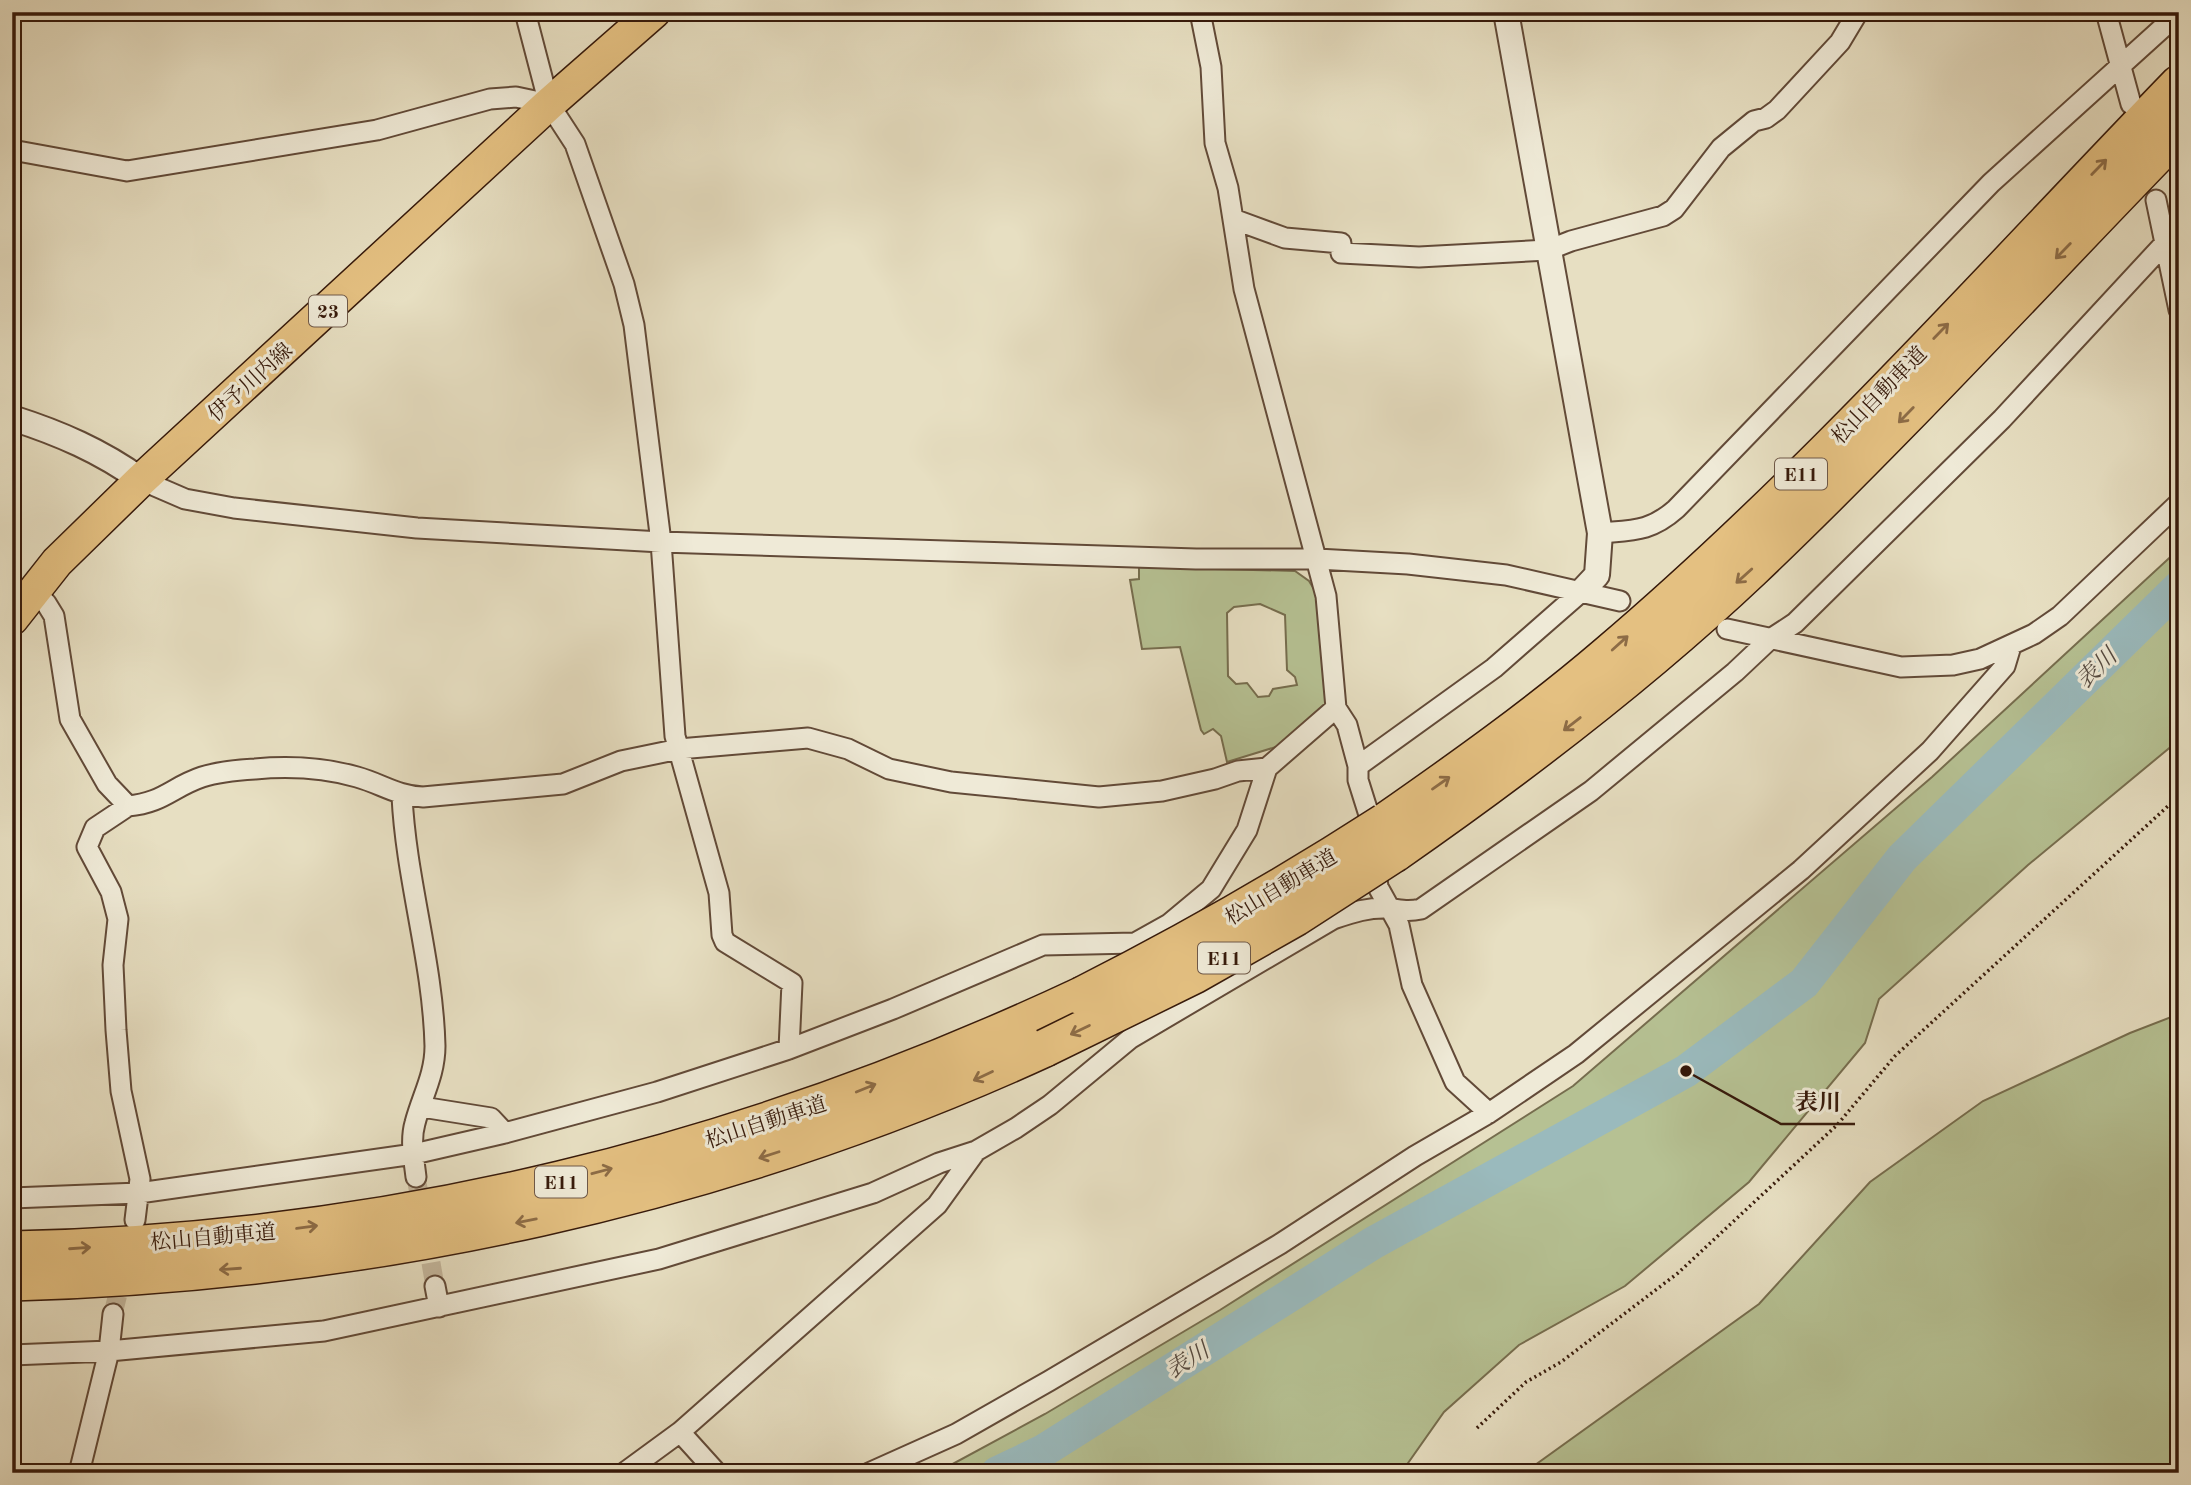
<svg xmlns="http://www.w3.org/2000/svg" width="2191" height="1485" font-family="'Old Standard TT','Noto Serif JP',serif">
  <rect width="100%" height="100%" fill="#e7dfc2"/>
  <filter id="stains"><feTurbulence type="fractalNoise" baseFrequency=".00286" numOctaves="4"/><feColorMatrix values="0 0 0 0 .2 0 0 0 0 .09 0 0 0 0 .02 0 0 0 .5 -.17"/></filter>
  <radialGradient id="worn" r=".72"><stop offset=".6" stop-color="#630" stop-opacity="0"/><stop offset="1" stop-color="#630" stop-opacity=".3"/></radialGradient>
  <path fill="#b6c193" stroke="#766d4e" stroke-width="2" fill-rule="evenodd" d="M2179,549V740L2028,865L1879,999L1865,1043L1749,1182L1625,1286L1519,1345L1444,1412L1401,1473H936L1045,1414L1220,1310L1573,1086L1932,777Z
    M1139,567L1295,571L1309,581L1317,594L1328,707L1279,746L1227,762L1221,736L1213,729L1204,734L1201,730L1180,647L1142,649L1130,580L1139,579ZM1260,604L1285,615L1287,670L1295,677L1297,685L1273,689L1269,696L1258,697L1247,683L1236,684L1228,676L1227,613L1234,607Z
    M2179,1014V1473H1524L1759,1304L1870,1182L1983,1101L2130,1033Z"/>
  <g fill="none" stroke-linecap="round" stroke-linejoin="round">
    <path stroke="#9ababd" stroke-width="33" d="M997,1473L1043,1451L1373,1243L1686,1071L1804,983L1902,858L2179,587"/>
    <path stroke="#c4b79d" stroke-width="19" stroke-dasharray="19 10" stroke-linecap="butt" d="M416,1177L435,1286
      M113,1314L124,1269"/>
    <defs>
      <path id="minor" d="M525,12L549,104L575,144L624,284L634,325L661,542L675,736L719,893L722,935L725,942L792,983L789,1049
        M1200,12L1211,67L1215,143L1228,188L1244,289L1326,596L1336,708L1347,725L1358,766V780L1369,815L1378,887L1399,925L1412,985L1455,1082L1489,1113
        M2106,12L2131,104
        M12,150L127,171L377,130L490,99L516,97L549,104
        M2156,200L2179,310
        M1233,219L1285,238L1341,243V253L1419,257L1548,250L1571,241L1663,216L1674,209L1721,148L1754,121L1766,118L1777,110L1840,42L1858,12
        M141,480L185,499L234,508L417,528L661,542L1196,559H1317L1408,564L1506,575L1620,601
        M1600,533C1633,530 1650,532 1676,509L1991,183L2179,13
        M32,592L46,603L54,616L70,719L107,784L128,806C163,803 172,787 202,777C217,772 239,770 255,769C288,766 325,768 357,777C382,784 397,796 423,797L563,784L621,761L679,749L808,738L848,749L889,769L951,782L1099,797L1162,791L1215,779L1238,771L1267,768
        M1727,629L1901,667L1953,665L1980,659L2034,634L2060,616L2179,503
        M1358,766L1494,668L1582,591
        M402,796C406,880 433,962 435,1046C435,1075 422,1096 415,1123C410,1140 414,1160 416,1177
        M128,806L95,828L87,847L111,892L118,919L113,965L116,1030L121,1091L140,1179L135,1220
        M422,1107L491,1118L505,1133
        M12,1198L139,1193L414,1154L505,1133L657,1092L789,1049L893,1009L1043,945L1135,943L1169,924L1211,889L1247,830L1267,768L1336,708
        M435,1286L439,1307
        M12,1355L109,1351L324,1331L659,1259L873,1193L939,1163L976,1151L1016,1128L1050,1105L1131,1038L1333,919C1351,913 1368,907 1388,908C1400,910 1408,912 1421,909L1591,791L1735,672L1769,640L1795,623L2002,419L2179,228
        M680,1432L717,1473
        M79,1473L109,1351L113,1314
        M624,1473L680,1432L937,1205L976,1151
        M869,1473L956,1434L1049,1381L1280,1244L1415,1156L1489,1113L1576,1054L1801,870L1930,751L2005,666L2011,646"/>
      <path id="tertiary" d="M1506,12L1600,533L1597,575L1582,591
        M12,418C59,433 101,451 141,480"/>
      <path id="primary" d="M12,619L57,562L141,480L549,104L654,12"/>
      <path id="motorway" d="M1385,822C1461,769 1537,715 1607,655C1812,481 1992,277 2179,84
        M1395,853C1520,766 1641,674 1752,569C1899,429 2037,278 2179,132
        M12,1250C389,1242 740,1156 1081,996
        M12,1282C369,1272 720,1197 1045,1048"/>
    </defs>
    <use href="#minor" stroke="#624a38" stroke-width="23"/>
    <use href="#tertiary" stroke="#624a38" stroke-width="28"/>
    <use href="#primary" stroke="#36190a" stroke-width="35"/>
    <use href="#motorway" stroke="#36190a" stroke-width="40"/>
    <path stroke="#36190a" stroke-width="3.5" stroke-dasharray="2 3.5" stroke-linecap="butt" d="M1477,1428L1526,1382L1561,1362L1678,1273L1837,1125L1895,1056L2179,796"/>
    <use href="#minor" stroke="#efead7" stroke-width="19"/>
    <use href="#tertiary" stroke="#efead7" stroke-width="24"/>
    <use href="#primary" stroke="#e4c081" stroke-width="32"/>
    <use href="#motorway" stroke="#e4c081" stroke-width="37"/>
    <defs>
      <path id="motorway-bridge" d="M1081,996C1186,943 1286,886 1385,822
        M1045,1048L1194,975L1296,917L1395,853"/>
    </defs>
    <use href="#motorway-bridge" stroke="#36190a" stroke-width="40" stroke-linecap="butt"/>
    <use href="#motorway-bridge" stroke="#e4c081" stroke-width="37"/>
  </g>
  <defs><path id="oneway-shaft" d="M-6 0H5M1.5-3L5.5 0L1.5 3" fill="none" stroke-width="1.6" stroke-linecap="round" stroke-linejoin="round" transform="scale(1.75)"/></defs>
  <g stroke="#8d6c46">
    <use href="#oneway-shaft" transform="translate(2099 167) rotate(-46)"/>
    <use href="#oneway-shaft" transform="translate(2063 251) rotate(134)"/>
    <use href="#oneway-shaft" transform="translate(1941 331) rotate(-46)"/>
    <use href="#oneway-shaft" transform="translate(1906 415) rotate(134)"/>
    <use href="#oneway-shaft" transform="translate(1744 576) rotate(138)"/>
    <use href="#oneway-shaft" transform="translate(1620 643) rotate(-42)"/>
    <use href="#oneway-shaft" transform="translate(1572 724) rotate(142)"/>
    <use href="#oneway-shaft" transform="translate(1441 783) rotate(-35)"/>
    <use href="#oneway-shaft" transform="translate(1080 1030) rotate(154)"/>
    <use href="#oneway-shaft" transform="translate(983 1076) rotate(155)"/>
    <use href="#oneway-shaft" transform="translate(866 1088) rotate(-22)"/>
    <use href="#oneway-shaft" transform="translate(769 1155) rotate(162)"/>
    <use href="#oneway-shaft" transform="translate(602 1171) rotate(-15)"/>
    <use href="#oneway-shaft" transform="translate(526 1221) rotate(169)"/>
    <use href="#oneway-shaft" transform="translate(307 1227) rotate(-8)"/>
    <use href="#oneway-shaft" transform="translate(80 1248) rotate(-4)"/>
    <use href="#oneway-shaft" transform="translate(230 1269) rotate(176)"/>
  </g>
  <g text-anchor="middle" stroke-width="6" stroke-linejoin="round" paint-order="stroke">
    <g fill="#efead7" stroke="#6e5848" stroke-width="2">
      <rect x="309" y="295.5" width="38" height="31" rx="5"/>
      <rect x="1775" y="458.5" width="52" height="31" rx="5"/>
      <rect x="1198" y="942.5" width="52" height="31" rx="5"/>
      <rect x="535" y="1166.5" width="52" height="31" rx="5"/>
    </g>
    <g font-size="19" font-weight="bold" fill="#36190a">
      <text x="328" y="318">23</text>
      <text x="1801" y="481">E11</text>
      <text x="1224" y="965">E11</text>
      <text x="561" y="1189">E11</text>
    </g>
    <g font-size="21" fill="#36190a" stroke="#efead7">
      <text transform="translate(250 382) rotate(-42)" y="7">伊予川内線</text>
      <text transform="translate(1879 395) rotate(-46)" y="7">松山自動車道</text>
      <text transform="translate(1281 887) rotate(-31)" y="7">松山自動車道</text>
      <text transform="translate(766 1122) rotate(-18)" y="7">松山自動車道</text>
      <text transform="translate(213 1237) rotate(-5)" y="7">松山自動車道</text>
    </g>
    <g font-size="23" font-style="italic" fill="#544940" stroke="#efead7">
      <text transform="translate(2096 668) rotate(-44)" y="8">表川</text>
      <text transform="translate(1187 1360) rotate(-32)" y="8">表川</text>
    </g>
  </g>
  <path fill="none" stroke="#36190a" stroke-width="2.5" d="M1686 1071L1781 1124H1855"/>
  <circle fill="#36190a" stroke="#efead7" stroke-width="2.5" cx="1686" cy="1071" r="7"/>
  <g font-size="23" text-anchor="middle" font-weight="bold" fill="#36190a" stroke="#efead7" stroke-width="6" stroke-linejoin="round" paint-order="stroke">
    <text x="1818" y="1110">表川</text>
  </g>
  <rect width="2191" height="1485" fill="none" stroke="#e7dfc2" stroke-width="42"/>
  <rect x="14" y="14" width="2163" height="1457" fill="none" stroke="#36190a" stroke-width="3.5"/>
  <rect x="21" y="21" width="2149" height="1443" fill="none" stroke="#36190a" stroke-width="2"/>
  <rect width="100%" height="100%" filter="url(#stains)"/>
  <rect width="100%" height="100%" fill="url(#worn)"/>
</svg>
